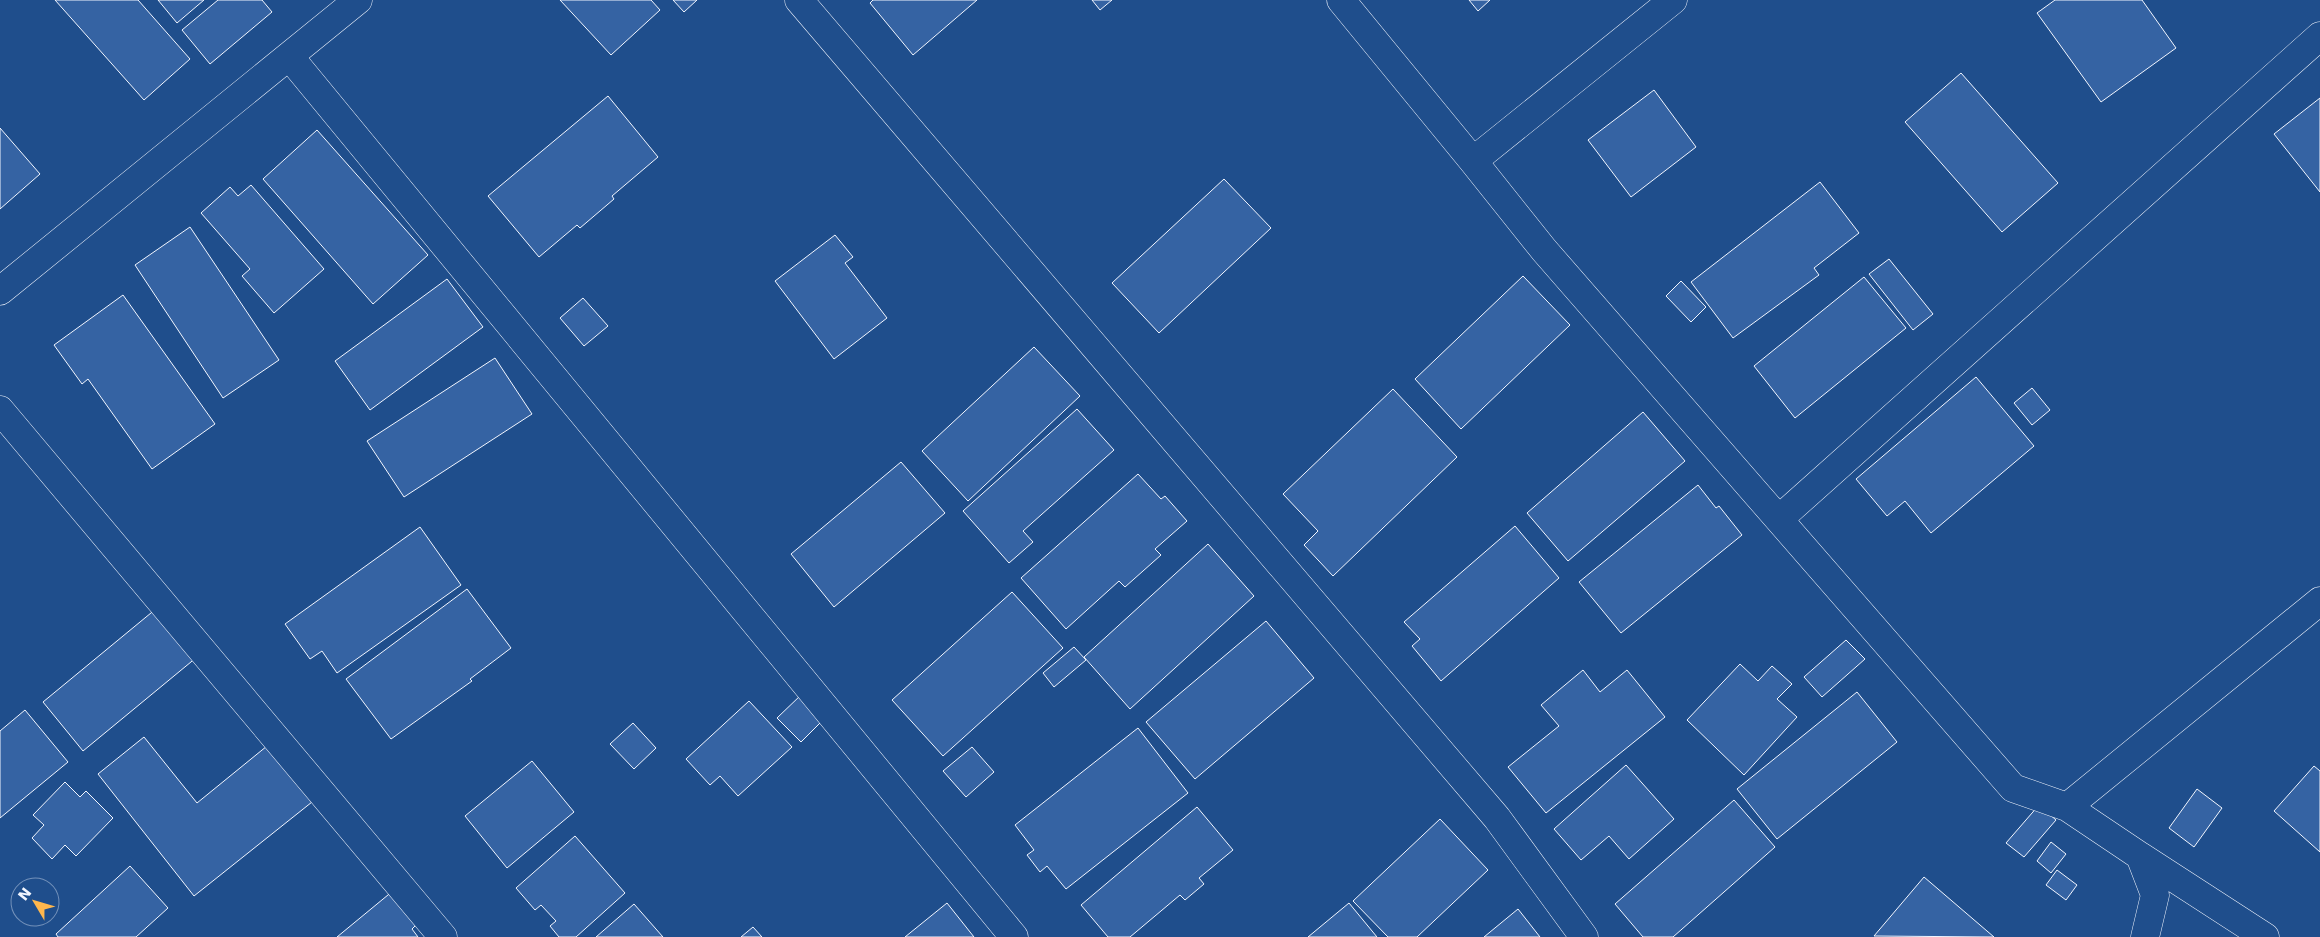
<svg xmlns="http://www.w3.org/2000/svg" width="2320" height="937" font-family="'DejaVu Sans',sans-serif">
  <rect width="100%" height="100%" fill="#1f4e8c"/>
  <path fill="#3563a3" stroke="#f2f6ff" d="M55,0H138L190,59L144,100Z
    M158,0H204L177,23Z
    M218,0H262L272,12L210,64L182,30Z
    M560,0H651L660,10L611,55Z
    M673,0H697L684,12Z
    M873,0H977L913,55L870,3Z
    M1092,0H1112L1100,10Z
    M1469,0H1490L1478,11Z
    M2055,0H2142L2176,48L2101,102L2037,13Z
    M1961,73L2058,183L2002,232L1905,122Z
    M1654,90L1696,147L1631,197L1588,140Z
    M608,96L658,157L612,196L614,199L580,228L577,225L539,257L488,196Z
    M2320,98V192L2274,134Z
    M0,128L40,174L0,209Z
    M317,130L428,255L373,304L263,179Z
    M1224,179L1271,228L1159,333L1112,283Z
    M1820,182L1859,233L1814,268L1819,275L1733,338L1691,282Z
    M251,185L324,269L274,313L242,276L250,269L201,213L230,187L238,196Z
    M190,227L279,360L223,398L135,265Z
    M835,235L853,257L845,263L887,318L834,359L775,281Z
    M1889,259L1933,314L1913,330L1869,274Z
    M1523,276L1570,325L1461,429L1415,379Z
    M1864,277L1906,328L1795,418L1754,366Z
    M447,279L483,327L370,410L335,361Z
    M1681,281L1706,307L1691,322L1666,296Z
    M123,295L215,424L152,469L88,379L82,384L54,345Z
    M583,298L608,326L584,346L560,318Z
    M1034,347L1080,396L968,501L922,451Z
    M495,358L532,414L404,497L367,441Z
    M1976,377L2034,446L1931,533L1905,501L1887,516L1856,479Z
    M2032,388L2050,410L2032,425L2014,403Z
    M1393,389L1457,457L1333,576L1304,545L1318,531L1283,494Z
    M1077,409L1114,450L1023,531L1033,542L1009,563L963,511Z
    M1643,412L1685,461L1568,561L1527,513Z
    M901,462L945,513L834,607L791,554Z
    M1138,474L1161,499L1165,496L1187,521L1155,549L1161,555L1125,587L1119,581L1066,629L1021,578Z
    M1698,485L1716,508L1719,506L1742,535L1621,633L1579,582Z
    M1515,526L1559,578L1441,681L1412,646L1420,639L1404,622Z
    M420,527L461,585L337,673L322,651L310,659L285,624Z
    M1208,544L1254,596L1130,709L1084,657Z
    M467,589L511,648L470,679L472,681L391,739L346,679Z
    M1012,592L1063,648L943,756L892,700Z
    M157,608L197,657L83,751L43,702Z
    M1266,621L1314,678L1195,779L1146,722Z
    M1846,640L1865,659L1822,697L1804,677Z
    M1074,647L1086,660L1054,687L1043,673Z
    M1740,664L1758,681L1772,666L1792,684L1777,699L1797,717L1744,775L1687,720Z
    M1583,670L1600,692L1627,670L1665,717L1546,813L1508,767L1559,726L1541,705Z
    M1857,692L1897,742L1777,839L1737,789Z
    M802,694L825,718L801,742L777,718Z
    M749,701L792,747L738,796L720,776L710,785L686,759Z
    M25,710L68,762L0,818V731Z
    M633,723L656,748L634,769L610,744Z
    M1138,728L1188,793L1066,889L1047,866L1040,872L1027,855L1034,850L1015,825Z
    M144,737L197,803L267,746L312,802L194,896L98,774Z
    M972,747L994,772L966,797L943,771Z
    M532,761L574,812L507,868L465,816Z
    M1626,765L1674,819L1629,859L1609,836L1581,860L1554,829Z
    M2314,766L2320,771V852L2274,811Z
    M65,782L80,797L86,791L113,818L76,856L65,845L52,859L32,838L44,825L33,815Z
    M2197,789L2222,808L2194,847L2169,828Z
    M1734,800L1775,847L1673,937H1643L1615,904Z
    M2039,805L2056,820L2024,857L2006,843Z
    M1197,807L1233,850L1199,878L1204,884L1185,900L1180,895L1130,937H1108L1081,905Z
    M1440,819L1488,870L1417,937H1388L1353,901Z
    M575,836L625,893L576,937H559L550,926L556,921L541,905L535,910L516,888Z
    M2051,842L2066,854L2051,873L2037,861Z
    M130,866L168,908L136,937H58L56,934Z
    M2057,870L2077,885L2066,900L2046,885Z
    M1924,877L1994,937L1874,936Z
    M394,890L419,922L412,929L418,937H337Z
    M947,903L974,937H905Z
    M1349,903L1377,937H1308Z
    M634,904L663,937H596Z
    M1518,909L1540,937H1484Z
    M753,927L762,937H741Z"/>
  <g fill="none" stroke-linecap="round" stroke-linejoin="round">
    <defs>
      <path id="minor" d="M799,0L1497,818L1584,937
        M1341,0L1473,161L1544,250L2013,788L2067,807L2140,856L2155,895L2145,937
        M289,56L1014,937
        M1473,161L1673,0
        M0,291L358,0
        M0,410L443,937
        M1779,519L2320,36
        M2067,807L2320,601
        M2140,856L2265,937"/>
    </defs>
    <use href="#minor" stroke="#f2f6ff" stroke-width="29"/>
    <use href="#minor" stroke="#1f4e8c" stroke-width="28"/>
  </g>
  <g transform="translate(35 902) rotate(308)"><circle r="24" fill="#1f4e8c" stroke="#7391ba"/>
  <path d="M0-4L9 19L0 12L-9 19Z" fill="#ffb74d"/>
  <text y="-8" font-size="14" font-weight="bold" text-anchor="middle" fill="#f2f6ff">N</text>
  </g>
</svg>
